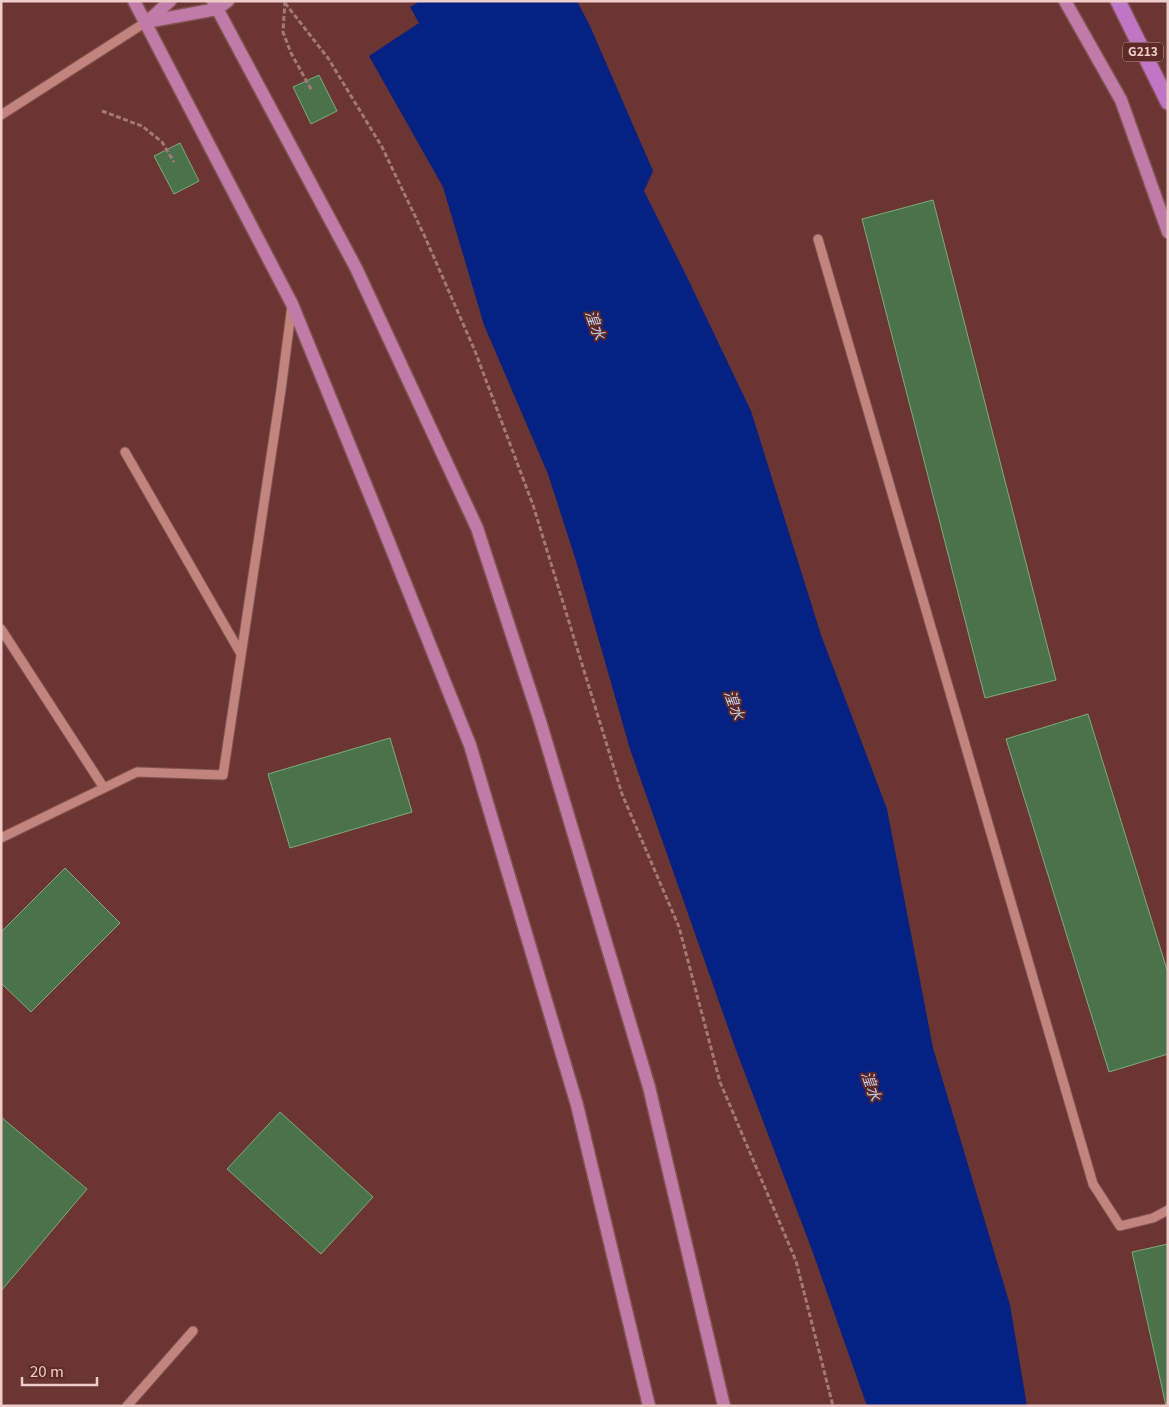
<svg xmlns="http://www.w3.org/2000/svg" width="1169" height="1407" font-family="Georgia,'Noto Sans SC',serif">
  <rect width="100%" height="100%" fill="#6a3532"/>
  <path fill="#052182" d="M420,1H577L590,26L653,171L644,191L685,273L751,411L821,635L887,809L933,1048L1010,1305L1027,1406H867L812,1250L736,1050L630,749L577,564L548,474L484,325L443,187L369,56L419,23L410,7Z"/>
  <path fill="#4b734b" stroke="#7faa7f" d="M319,75L337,111L311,124L293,87Z
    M180,143L199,181L174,194L154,156Z
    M933,200L1056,680L985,698L862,219Z
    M1088,714L1168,973V1054L1109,1072L1006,739Z
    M390,738L412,812L290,848L268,774Z
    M65,868L120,923L31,1012L1,983V932Z
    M280,1112L373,1197L321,1254L227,1169Z
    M1,1117L87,1189L1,1291Z
    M1168,1244V1406H1166L1132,1252Z"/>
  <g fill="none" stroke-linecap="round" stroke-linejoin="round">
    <defs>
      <path id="minor" d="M1,115L146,22
        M818,239L1093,1184L1120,1226L1153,1218L1168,1210
        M125,452L241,654
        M1,629L104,788
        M1,838L137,772L223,775L281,390L292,305
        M127,1406L193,1331"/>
      <path id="major" d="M134,1L292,304L380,520L470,745L577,1105L649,1406
        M213,1L356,268L477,528L540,721L649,1087L724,1406
        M1065,1L1121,100L1168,232
        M148,21L170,1
        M146,22L217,9L228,1"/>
      <path id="highway" d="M1118,1L1168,102"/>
    </defs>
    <use href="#minor" stroke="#815351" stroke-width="11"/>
    <use href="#major" stroke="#815351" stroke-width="15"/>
    <use href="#highway" stroke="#815351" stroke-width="18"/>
    <path stroke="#a57875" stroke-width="3" stroke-dasharray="5 2.5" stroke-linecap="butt" d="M285,1L283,32L291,53L312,91
      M285,3L328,58L382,147L425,237L475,351L533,505L622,794L679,927L720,1082L796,1261L833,1406
      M102,111L142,126L162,142L174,162"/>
    <use href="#minor" stroke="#c2847f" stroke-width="9"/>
    <use href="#major" stroke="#c17ba9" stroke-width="12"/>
    <use href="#highway" stroke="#c075c5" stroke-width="15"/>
  </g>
  <g text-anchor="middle" stroke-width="4" stroke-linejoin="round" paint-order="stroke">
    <rect fill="#5e2a27" stroke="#c39b98" stroke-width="1" x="1123" y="42.5" width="40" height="19" rx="4"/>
    <g font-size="12" font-weight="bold" fill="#eeccc9">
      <text x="1143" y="56">G213</text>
    </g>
    <g font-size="15" font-style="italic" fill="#c1cee8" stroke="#5e2a27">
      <text transform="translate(595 325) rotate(70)" y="5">湟水</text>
      <text transform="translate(734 705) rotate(70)" y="5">湟水</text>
      <text transform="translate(871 1086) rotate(71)" y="5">湟水</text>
    </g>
  </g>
  <rect width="1169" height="1407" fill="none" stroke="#eeccc9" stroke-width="5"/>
  <path d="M22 1377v8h75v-8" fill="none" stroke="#eeccc9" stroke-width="2.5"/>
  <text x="30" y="1377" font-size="15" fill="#eeccc9" stroke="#5e2a27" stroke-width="4" paint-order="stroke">20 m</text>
</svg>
